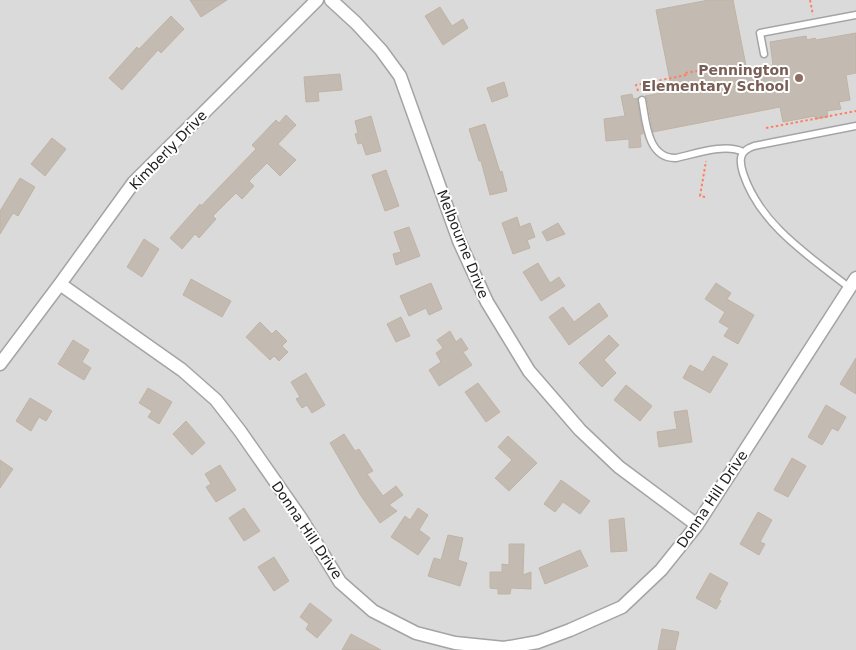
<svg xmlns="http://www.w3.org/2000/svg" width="856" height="650" font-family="'DejaVu Sans',sans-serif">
  <rect width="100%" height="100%" fill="#eeebe2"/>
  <path fill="#dbdada" d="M0,0H856V650H0Z"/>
  <path fill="#c3bab2" stroke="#c0b3a4" d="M190,0H227L201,17Z
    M709,0H733L748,76L771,72L769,66L773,65L770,42L806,36L807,40L815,38L816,40L856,33V73L846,75L850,100L839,102L841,109L827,111L828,117L815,119V116L783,122L780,107L653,132L647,99L645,96L672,91L656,10Z
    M440,7L452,26L463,19L468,28L443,45L425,16Z
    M171,16L184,29L161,53L158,50L122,90L109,78L137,47L139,49Z
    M340,74L342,90L318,92L319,101L306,102L304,77Z
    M504,82L508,96L492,102L487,88Z
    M632,94L633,99L638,98L637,101L643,134H640L641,147L629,148V139L606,141L604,119L625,116L621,96Z
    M286,115L296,125L278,144L296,160L280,176L267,163L249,181L254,186L242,199L236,193L213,216L216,219L199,238L195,234L182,249L170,238L200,204L201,206L256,149L252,145L276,120L279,123Z
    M371,116L381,151L366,155L362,143L358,144L355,134L358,133L355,121Z
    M485,124L500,172L502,171L507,191L490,195L481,161H479L469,129Z
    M52,138L66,149L45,176L31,164Z
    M386,170L399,206L385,211L372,175Z
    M20,178L35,187L18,216L13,213L0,234V211Z
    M517,217L520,227L530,223L535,237L527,240L530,248L513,254L502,223Z
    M558,223L565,234L547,241L542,232Z
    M409,227L420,256L396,265L393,254L401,252L394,232Z
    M144,239L159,249L142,277L127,267Z
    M538,263L550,283L559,277L565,286L541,301L523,272Z
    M191,279L231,301L222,317L183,295Z
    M431,283L442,309L429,315L426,308L409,316L400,296Z
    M716,283L731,293L727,299L754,315L738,344L724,336L729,328L719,322L725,312L705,299Z
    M599,303L608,316L569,345L549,317L563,307L574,322Z
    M401,317L410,336L396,342L387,324Z
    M260,322L272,334L276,330L287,341L282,346L288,352L279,361L274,356L270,360L246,337Z
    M450,331L456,342L461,338L468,349L463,352L472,365L439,386L429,370L441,362L436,353L443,348L437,340Z
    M609,335L619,345L604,360L616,373L602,387L579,363Z
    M73,340L89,350L82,362L91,368L84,380L58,364Z
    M713,356L728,364L710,393L683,378L690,365L703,372Z
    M856,358V394L840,384Z
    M306,373L325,405L312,413L307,405L302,408L296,399L300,397L291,382Z
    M478,383L500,412L486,422L465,392Z
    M626,385L652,406L640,421L614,400Z
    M148,388L172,402L159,424L148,417L152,411L139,403Z
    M30,398L52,411L46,421L39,417L31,431L16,421Z
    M826,405L846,417L838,431L832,428L822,445L808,437Z
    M687,410L692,442L659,447L657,432L677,429L674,412Z
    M186,421L205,443L192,455L173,434Z
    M344,434L355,451L359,449L373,471L367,474L383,496L396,486L403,495L389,505L397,511L380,523L361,496L330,443Z
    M508,436L537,463L509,491L495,478L512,460L498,447Z
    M792,458L806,466L788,497L774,490Z
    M0,460L13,469L0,488Z
    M220,465L236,490L216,502L206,487L211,484L205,474Z
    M561,480L590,501L580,514L563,502L555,512L544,504Z
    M244,508L260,531L244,541L229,518Z
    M418,508L428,515L419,530L430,538L418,555L391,537L405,516L410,520Z
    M758,512L772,520L760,542L765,544L759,555L740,544Z
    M624,518L627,551L611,552L609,520Z
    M448,535L463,538L458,560L467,563L460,586L428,576L434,558L441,560Z
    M509,544H524L523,575L531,572V589L511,588L510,594H498V589L490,588V572H502V564L509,565Z
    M580,550L588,566L545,584L539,568Z
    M274,557L289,581L274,591L258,567Z
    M710,573L728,583L719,600L721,601L716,609L696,598Z
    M310,603L332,620L317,638L306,629L309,624L300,617Z
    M662,629L679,632L675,650H658Z
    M351,634L381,650H342Z"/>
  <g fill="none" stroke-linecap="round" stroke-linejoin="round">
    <defs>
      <path id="service" d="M764,54L760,33L856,15
        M642,100C646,121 647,159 676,158C695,154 725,143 743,152
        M850,288C809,256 760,225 743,173C739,160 739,151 754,146L856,126"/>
      <path id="minor" d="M331,0L356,23L381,50L400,76L459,241L487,302L529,371L580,430L619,467L697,525
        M60,284L182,370L216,400L240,431L300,517L340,582L373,611L416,633L455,643L504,648L538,642L570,630L622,607L661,570L697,525L856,278
        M0,364L60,284L134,182L317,0"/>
    </defs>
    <use href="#service" stroke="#a4a4a4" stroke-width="9"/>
    <use href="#minor" stroke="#a4a4a4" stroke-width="15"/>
    <path stroke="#fc8065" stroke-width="2" stroke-dasharray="2.5 2.5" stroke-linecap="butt" d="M810,0L813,15
      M638,91L636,85L686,75L685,73L703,70
      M766,128L856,111
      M705,197L700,196L706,161"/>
    <use href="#service" stroke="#fff" stroke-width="6"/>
    <use href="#minor" stroke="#fff" stroke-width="12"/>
  </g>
  <circle fill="#8d6e63" stroke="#fff" stroke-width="2" cx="799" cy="78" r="5"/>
  <g text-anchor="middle" stroke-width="4" stroke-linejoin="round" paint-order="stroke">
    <g font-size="14" font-weight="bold" fill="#785e54" stroke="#fff" text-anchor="end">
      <text x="789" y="75">Pennington<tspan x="789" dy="16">Elementary School</tspan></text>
    </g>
    <g font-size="14" fill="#1d1d1d" stroke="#fff">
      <text transform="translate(168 150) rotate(-46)" y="5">Kimberly Drive</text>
      <text transform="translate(463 244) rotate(68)" y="5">Melbourne Drive</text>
      <text transform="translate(712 499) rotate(-56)" y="5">Donna Hill Drive</text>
      <text transform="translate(307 530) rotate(56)" y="5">Donna Hill Drive</text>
    </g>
  </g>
</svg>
